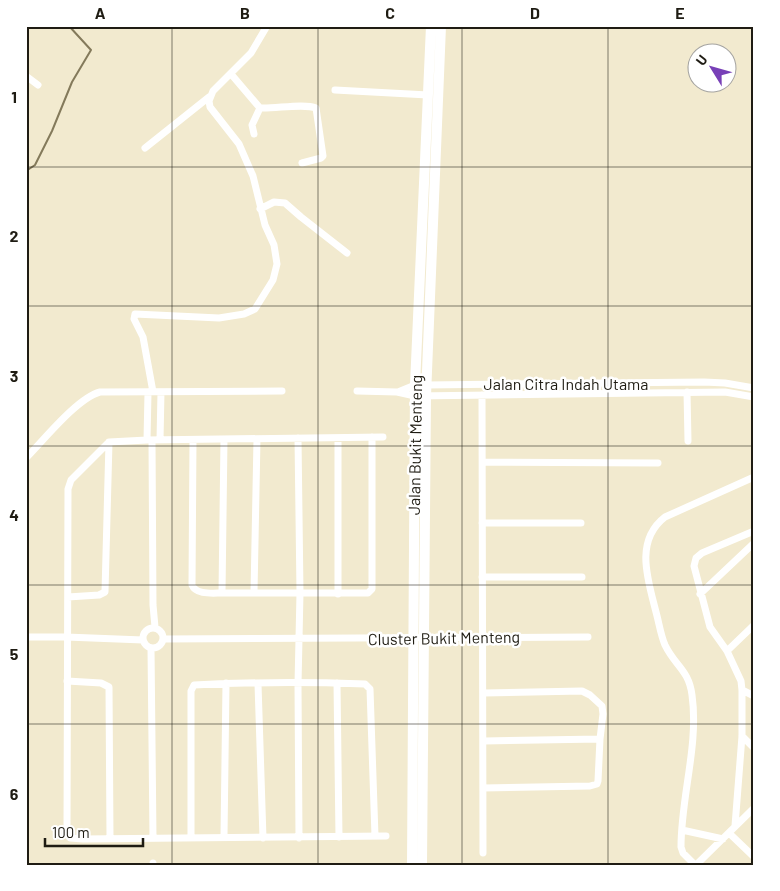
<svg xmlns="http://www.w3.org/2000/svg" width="780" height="891" font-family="Barlow,sans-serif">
  <rect width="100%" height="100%" fill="#f2eacf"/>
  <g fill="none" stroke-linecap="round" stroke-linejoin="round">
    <path stroke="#847a5b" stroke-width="2" d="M26,171L35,165L52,131L72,82L91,50L69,26"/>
    <path stroke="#fff" stroke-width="7" d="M231,74L260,108L252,125L254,134
      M26,76L38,85
      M335,90L428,95
      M260,108C275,109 304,103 316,108L323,156L321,158L302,163
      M145,148L209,97
      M260,209L274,202L285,203L301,217L347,253
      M357,391L397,392L415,396L725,392L754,397
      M153,392L143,337L134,319L135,314L219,318L244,314L255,309L273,280L277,264L274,245L265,225L253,176L239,144L210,107L209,101L213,91L251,53L267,26
      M398,392L415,385H427L704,382L725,383L754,388
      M687,392L688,441
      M482,395L483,853
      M383,437L147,440L109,442L71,480L68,489L67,834L70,838L83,839L386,836
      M298,438L300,593L298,684L299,838
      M338,438V594
      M147,440L148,393
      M160,440L161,392
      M193,440L192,585C196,595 212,593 222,593H368L372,589V437
      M152,441L153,605L155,627
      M26,458C43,441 77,398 100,392L282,391
      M483,462L658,463
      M482,523H581
      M482,577H582
      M222,593L224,439
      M254,593L257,439
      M700,594L754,543
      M68,597L99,595L105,592L109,442
      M143 638a10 10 0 1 1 20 0a10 10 0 1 1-20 0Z
      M26,637H66L143,640
      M163,639L588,637
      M151,648L153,838
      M727,651L754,625
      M67,681L101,683L109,687L110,837
      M337,683L339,837
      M258,684L263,838
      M742,690L754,696
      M742,736L754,748
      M484,741L600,739
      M483,788L590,786L597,784L598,781L600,739L603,714L602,706L590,695L582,691L484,693
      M735,826L742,736V690L741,681L727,651L710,627L694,566L696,558L702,553L754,531
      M682,830L723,839
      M729,833L754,857
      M191,837V691L194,685C251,682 309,682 365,684L370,689L375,836
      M224,837L226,683
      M153,863V865
      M695,865L683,853L681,847C681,796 699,745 692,695C689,670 675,666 665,645C661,636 659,623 656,612C648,580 634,541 665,517L754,477
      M696,865L754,808"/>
    <path stroke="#fff" stroke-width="10" d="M412,865L415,385L431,26
      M422,865L426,396L441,26"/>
  </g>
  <path fill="none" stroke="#1f1c13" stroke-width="1" stroke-opacity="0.55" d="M172,26V865M318,26V865M462,26V865M608,26V865M26,167H754M26,306H754M26,446H754M26,585H754M26,724H754"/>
  <g text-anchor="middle" stroke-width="5" stroke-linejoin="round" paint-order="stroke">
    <g font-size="16" fill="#1f1c13" stroke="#fff">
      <text x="566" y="390">Jalan Citra Indah Utama</text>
      <text transform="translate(415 445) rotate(-89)" y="6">Jalan Bukit Menteng</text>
      <text transform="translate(444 638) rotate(-1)" y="6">Cluster Bukit Menteng</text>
    </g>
  </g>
  <rect width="780" height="891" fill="none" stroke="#ffffff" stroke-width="55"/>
  <g transform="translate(712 68) rotate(307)"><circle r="24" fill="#ffffff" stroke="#a5a4a1"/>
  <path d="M0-4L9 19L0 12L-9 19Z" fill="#7840b7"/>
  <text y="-8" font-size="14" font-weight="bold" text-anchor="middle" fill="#1f1c13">U</text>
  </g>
  <path d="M45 838v8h98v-8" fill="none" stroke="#1f1c13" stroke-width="2.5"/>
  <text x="52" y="838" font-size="15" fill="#1f1c13" stroke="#ffffff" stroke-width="4" paint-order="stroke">100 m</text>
  <rect x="28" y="28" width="724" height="836" fill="none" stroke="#1f1c13" stroke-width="2"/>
  <g font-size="16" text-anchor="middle" font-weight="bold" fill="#1f1c13">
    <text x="100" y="19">A</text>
    <text x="245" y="19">B</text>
    <text x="390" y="19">C</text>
    <text x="535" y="19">D</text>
    <text x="680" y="19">E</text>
    <text x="14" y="103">1</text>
    <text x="14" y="242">2</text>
    <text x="14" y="382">3</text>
    <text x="14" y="521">4</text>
    <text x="14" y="660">5</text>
    <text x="14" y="800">6</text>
  </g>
</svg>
